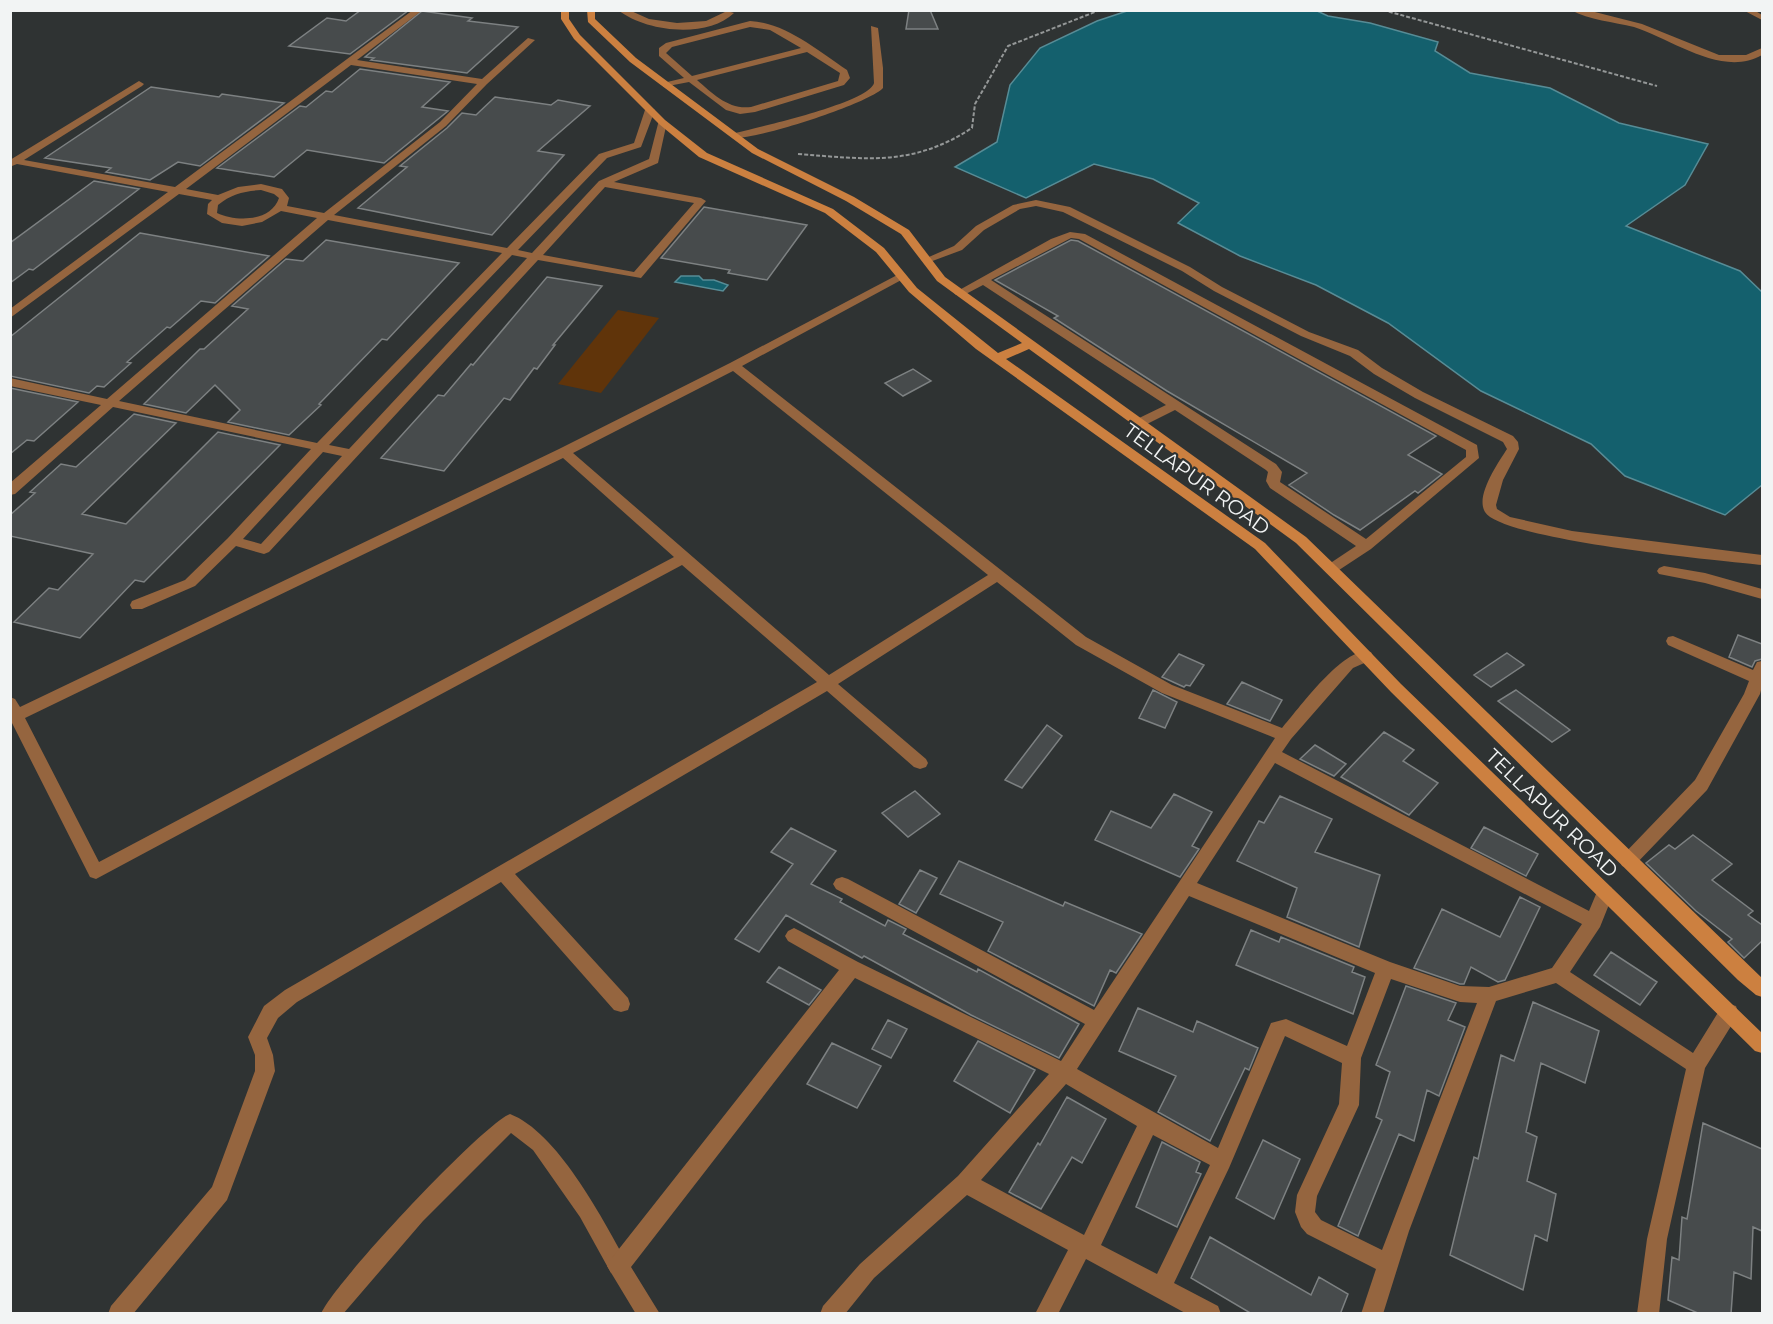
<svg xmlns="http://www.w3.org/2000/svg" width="1773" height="1324" font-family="Montserrat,sans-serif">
  <rect width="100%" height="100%" fill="#2f3333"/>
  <path fill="#60340a" d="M618,310L659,318L601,393L558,384Z"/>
  <path fill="#14606d" stroke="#578c96" stroke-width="1.5" d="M1130,10H1315L1328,16L1370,23L1438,42L1435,51L1470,73L1550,88L1619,123L1708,144L1685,185L1626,226L1740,271L1762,292V485L1725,515L1625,476L1591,444L1481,391L1388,323L1316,285L1240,256L1178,223L1199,203L1153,179L1094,164L1026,198L955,167L997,142L1010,85L1040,48L1097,21Z
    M681,276H699L703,280H714L728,285L723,291L675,282Z"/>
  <path fill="#474b4c" stroke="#7d8182" stroke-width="1.5" d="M361,10H409L350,54L289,46L327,18L346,21Z
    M909,10H930L938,29H906Z
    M422,11L472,18L468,21L518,27L467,73L371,60L374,58L365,57Z
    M360,69L450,82L422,107L448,111L384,163L307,150L274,177L217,168L300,106L306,107L326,91L332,92Z
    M151,87L219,97L222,94L284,103L200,166L178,162L150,180L106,172L111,168L45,158Z
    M495,97L551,105L558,100L590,106L538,151L564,155L492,235L358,208L407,167L400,166L447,128L462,113L476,115Z
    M94,181L139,189L33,270L29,269L10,283V243Z
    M704,207L807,225L767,280L728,273L730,270L661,258Z
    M140,233L269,256L215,303L201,301L170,328L167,327L127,362L131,363L104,387L97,386L89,393L10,376V337Z
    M326,240L459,263L387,340L382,339L319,404L321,405L289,435L228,422L240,410L215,385L186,413L144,404L200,349H204L248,309L232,306L286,259L303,261Z
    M1071,240L1078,241L1436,436L1408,455L1442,474L1418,493L1415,491L1360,530L1334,515L1289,485L1307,473L1167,391L1054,318L1058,316L995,280Z
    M547,277L602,286L553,345H555L537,369L534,368L510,400L504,398L444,471L381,458L438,395L444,396L471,364L473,365Z
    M913,369L931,381L903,396L885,383Z
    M10,388L78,402L34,441L27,440L10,454Z
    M134,414L176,423L82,514L126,524L218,432L280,445L144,582L135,580L80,638L14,622L49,588L58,590L93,554L10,536V515L35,493L30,492L61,464L76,467Z
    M1738,635L1762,644V659L1755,661L1752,667L1729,657Z
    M1507,653L1524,665L1491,687L1474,675Z
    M1179,654L1204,665L1190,686L1186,685L1184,687L1162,677Z
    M1242,682L1282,700L1270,721L1227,704Z
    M1153,690L1177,702L1165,728L1139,718Z
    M1516,690L1570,730L1552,742L1498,701Z
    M1047,725L1062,736L1022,788L1005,780Z
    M1384,732L1414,750L1403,761L1438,783L1409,815L1341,777Z
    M1315,745L1346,764L1334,776L1300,759Z
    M915,791L940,814L908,837L882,813Z
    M1174,794L1212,812L1192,846L1199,849L1180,877L1095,840L1111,811L1151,828Z
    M1280,796L1332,819L1315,852L1380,875L1359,947L1287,917L1297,888L1237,861L1259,821L1264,823Z
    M1484,827L1538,854L1526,876L1471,848Z
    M791,828L836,851L811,884L842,899L840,902L885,926L888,920L906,929L903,934L977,972L978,969L1079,1024L1059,1058L971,1015L864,956L862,958L786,915L759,952L735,939L793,864L771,852Z
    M1693,835L1732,864L1712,880L1753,911L1748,915L1762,925V941L1744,958L1728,942L1732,939L1696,911L1646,863L1669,845L1675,849Z
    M959,861L1063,906L1065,902L1142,934L1116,973L1110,970L1094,1006L988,951L1003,922L940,894Z
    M920,870L937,878L916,913L899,904Z
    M1520,897L1540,907L1505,980L1498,982L1471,967L1464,984H1460L1414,968L1442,909L1500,937Z
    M1251,930L1279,942L1281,937L1354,967L1352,972L1365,977L1353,1014L1236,965Z
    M1611,952L1657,982L1640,1005L1594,975Z
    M779,967L821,990L809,1005L767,982Z
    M1406,986L1456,1003L1448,1020L1465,1027L1439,1096L1427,1090L1414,1141L1399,1134L1358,1236L1338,1226L1382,1120L1376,1117L1390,1072L1376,1065Z
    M1533,1002L1599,1031L1585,1083L1541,1063L1526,1132L1537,1137L1527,1181L1556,1194L1547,1241L1535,1235L1523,1290L1450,1255L1474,1157L1478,1159L1501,1055L1514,1061Z
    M1138,1008L1193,1032L1197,1021L1258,1048L1249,1070L1245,1068L1210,1141L1158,1112L1176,1076L1119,1051Z
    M888,1020L907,1029L891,1058L872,1049Z
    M978,1041L1035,1070L1010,1113L954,1081Z
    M832,1043L881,1066L857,1108L807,1084Z
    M1067,1097L1106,1119L1082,1163L1072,1157L1041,1209L1009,1192L1038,1143L1040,1145Z
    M1703,1123L1762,1149V1231L1753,1227L1751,1279L1734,1272L1731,1314H1700L1668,1300L1672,1257L1679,1260L1682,1217L1687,1219Z
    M1263,1140L1300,1159L1274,1219L1236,1198Z
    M1162,1142L1200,1162L1196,1172L1201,1174L1177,1227L1136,1207Z
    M1210,1237L1311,1295L1319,1277L1348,1294L1341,1312L1344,1314H1252L1191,1278Z"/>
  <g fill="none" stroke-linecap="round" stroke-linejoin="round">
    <path stroke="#949797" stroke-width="2" stroke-dasharray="4 2" stroke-linecap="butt" d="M1383,10L1657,86
      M798,154C866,159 912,167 972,128L975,104L1008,46L1100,10"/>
    <path fill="#95653f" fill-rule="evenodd" d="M510,1114C557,1132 601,1216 625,1259L627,1266L625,1273L618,1275L611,1273L580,1217L533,1150L511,1133L423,1221L343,1314H321C332,1285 483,1124 510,1114Z"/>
    <path fill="#95653f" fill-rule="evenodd" d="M413,10L420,12L357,60L482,79L528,38L535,40L487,84L446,126L334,215L507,248L599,154L634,143L645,110L650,107L655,110L641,147L607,158L518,250L532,253L599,181L649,159L659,120L667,122L658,163L614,182L701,198L706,201L641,278L538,260L269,552L264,554L236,546L195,586L142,609H132L130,605L132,601L185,580L228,538L311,449L113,407L15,494L10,495V483L101,405L10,386V378L107,399L317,218L281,211L262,222L242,226L222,223L207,214L208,204L212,200L179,194L10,318V309L168,192L17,164L12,166L10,160L139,81L144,84L142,86L24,160L175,187ZM351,65L477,84L440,122L324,213L287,206L289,198L282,189L261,184L238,187L218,195L186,189ZM605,187L694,203L634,272L543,255ZM261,190L274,194L279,198C271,222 236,222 217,213L218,205C231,194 245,191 261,190ZM328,220L502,253L317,443L119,401ZM512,255L527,258L349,449L329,445ZM323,452L342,456L261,544L243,539Z
      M618,10H629L649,19L677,23L706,21L727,11L734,13C707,39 646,32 618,10Z
      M1571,10H1587L1642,24L1719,55H1746L1762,48V55C1722,78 1672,39 1634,27C1614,22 1589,20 1571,10Z
      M1743,10H1754L1762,15V20Z
      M750,21C786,23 818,51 847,70L850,78L844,85L755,112L740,114L726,110L689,82L663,87V83L684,78L659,56V48L666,43ZM750,27L770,30L801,48L692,76L666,53L672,47ZM807,52L840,73L838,81L751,107C729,110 713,94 697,80Z
      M871,26L878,28L883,68V88C868,104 753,141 732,138V134C755,128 869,103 874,83Z
      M1036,200L1070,207L1190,267L1222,287L1309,332L1358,350L1382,368L1423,392L1513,436L1518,442L1519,449L1503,480L1496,505L1497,509L1510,517L1572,531L1762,555V565C1722,561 1502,540 1485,512C1475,496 1498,463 1507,449L1503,442L1415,398L1374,374L1350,356L1301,336L1214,291L1182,271L1063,212L1036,206L1020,209L984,230L962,250L927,263L922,260L954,246L976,226L1013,205Z
      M1070,232L1085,234L1477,445L1479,458L1371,549L1336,572H1326L1324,569L1326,566L1356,546L1270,488L1266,481L1268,472L1266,470L1175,410L1143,426H1135L1133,423L1135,420L1166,405L983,285L964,295H956L954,293L1051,239ZM1071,238L1079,239L1466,450V457L1366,539L1280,482L1282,472L1276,464L991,280Z
      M901,273L905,274V278L742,366L1086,637L1172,685L1282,728C1299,709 1345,644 1371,652L1373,656L1371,660L1353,668L1291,739L1282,752L1589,911L1599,887L1605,885L1611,887L1614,892L1600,927L1570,972L1693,1053L1722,1006L1729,1004L1736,1006L1738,1012L1736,1018L1705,1068L1667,1239L1659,1314H1637L1647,1239L1686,1069L1556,983L1496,1001L1409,1231L1383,1314H1361L1376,1269L1307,1234L1301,1227L1295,1212L1297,1195L1339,1104L1342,1063L1285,1036L1229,1168L1174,1283L1218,1306L1221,1314H1187L1086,1259L1058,1314H1035L1068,1250L967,1195L874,1278L845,1314H820L823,1306L860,1264L958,1176L1049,1074L855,978L631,1267L660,1314H636L607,1266L611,1259L839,970L788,941L785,936L788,931L794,928L800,931L858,962L1061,1061L1085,1024L836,889L833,884L836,879L842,877L848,879L1094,1010L1275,738L1162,693L1076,645L997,582L838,684L926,759L928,763L926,767L920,769L914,767L827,691L515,874L628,998L630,1004L628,1010L621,1012L614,1010L501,882L297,1002L278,1018L267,1038L273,1055L275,1071L227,1200L133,1314H108L111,1306L212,1187L255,1071V1055L248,1037L264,1006L285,990L817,682L682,565L96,879L90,877L12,723L10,724V697L15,699L20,707L559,449L730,363ZM733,371L988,575L829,675L573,453ZM563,458L674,557L99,862L25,718ZM1275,763L1582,924L1552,968L1489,987L1460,986L1390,962L1197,883ZM1189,896L1375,973L1347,1046L1286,1019L1271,1023L1218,1148L1077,1069ZM1391,979L1460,1002L1477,1003L1382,1250L1321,1220L1315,1212L1317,1196L1359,1105L1361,1058ZM1066,1084L1137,1126L1084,1235L981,1180ZM1153,1135L1210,1165L1157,1274L1101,1245Z
      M1664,566L1705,573L1762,589V599L1705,583L1659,574L1657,571L1659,568Z
      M1673,636L1753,670L1757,662L1762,661V686L1760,694L1707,790L1634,866L1628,868L1622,866L1620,861L1622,856L1695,780L1744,694L1749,681L1668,645L1666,641L1668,637Z"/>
    <path fill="#cc8040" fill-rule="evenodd" d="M561,10H569V19L580,35L665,120L707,153L833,209L884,248L917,288L998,353L1022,343L937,281L901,234L846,201L752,153L630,62L588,22L587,10H595V19L636,58L758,149L854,197L909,230L945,277L1306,537L1762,978V997L1756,995L1738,980L1296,543L1029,349L1006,359L1265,543L1401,684L1762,1033V1053L1755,1051L1391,692L1255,549L976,349L909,292L876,252L825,213L699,157L659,124L574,39L561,19Z"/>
  </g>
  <g text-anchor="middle" stroke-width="4.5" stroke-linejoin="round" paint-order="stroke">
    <g font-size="20" fill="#f2f4f4" stroke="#2f3333">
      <text transform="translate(1197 479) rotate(36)" y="7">TELLAPUR ROAD</text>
      <text transform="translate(1552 813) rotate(44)" y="7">TELLAPUR ROAD</text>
    </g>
  </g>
  <rect width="1773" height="1324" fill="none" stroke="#f2f4f4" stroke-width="24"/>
</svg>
